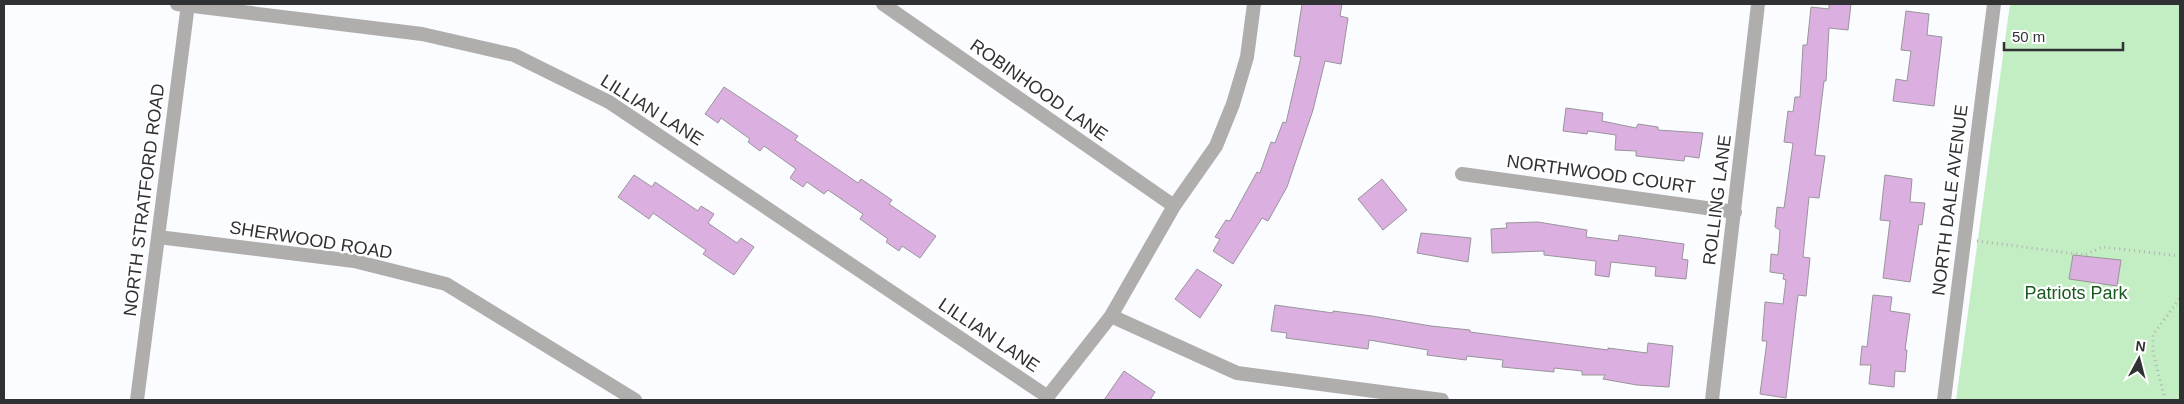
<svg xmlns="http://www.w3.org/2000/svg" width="2184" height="404" font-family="Helvetica,sans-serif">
  <rect width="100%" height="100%" fill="#fafcff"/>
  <path fill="#c3edc3" d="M2010,4H2180V400H1956Z"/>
  <path fill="#dbb0e1" stroke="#999599" d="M1302,4H1342L1340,16L1348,18L1341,64L1325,61L1313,110L1287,187L1268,221L1262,218L1233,264L1213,251L1220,239L1215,237L1226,220L1230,221L1257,172L1260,173L1271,142L1275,143L1283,122L1286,123L1301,57L1294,56Z
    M1829,4H1851L1848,30L1829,28L1826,81H1824L1815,155L1825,156L1819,198L1809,197L1803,257L1810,258L1806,296L1798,295L1786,398L1760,394L1767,341H1762L1765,302L1783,304L1786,280L1783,279L1784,274L1770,272L1771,254L1778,255L1780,230L1775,227L1777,207L1784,208L1793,143L1784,142L1788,111L1793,112L1795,97H1800L1803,45H1807L1811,7L1829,9Z
    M1906,11L1929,14L1927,35L1942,37L1934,106L1893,101L1896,79L1907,81L1911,51L1901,50Z
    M724,87L798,136L795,140L858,183L861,179L892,200L889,204L936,236L920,258L902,246L899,251L886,242L888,239L860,219L863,214L828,190L824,194L807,182L803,187L790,178L796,169L764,146L760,151L748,142L750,139L721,118L718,123L705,114Z
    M1566,108L1603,113L1602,121L1636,128L1638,124L1658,127V130L1703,133L1699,158L1685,156L1684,161L1636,156V151L1615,150L1616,135L1588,131L1587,134L1563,131Z
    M634,175L652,187L655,182L698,211L701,206L714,214L708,223L737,243L741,238L754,247L734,275L703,254L706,250L653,213L649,219L618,197Z
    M1885,175L1912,179L1910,202L1925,203L1922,225L1919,224L1910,282L1883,278L1890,221L1880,220Z
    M1382,179L1407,210L1383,230L1358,199Z
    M1538,222L1587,230L1586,237L1618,241L1619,235L1684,244L1682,259L1688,260L1686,279L1655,276L1656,267L1611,262L1609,277L1595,275L1596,261L1544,255V251L1492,253L1491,229L1507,228L1506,223Z
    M1421,233L1471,238L1468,262L1417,253Z
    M2073,255L2121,260L2117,286L2069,279Z
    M1197,269L1222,285L1200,318L1175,299Z
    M1873,295L1892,297L1890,311L1910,314L1905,350H1907L1905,372L1895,371L1894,387L1869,384L1871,365H1860L1862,346L1867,347Z
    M1275,305L1333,313V311L1372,316L1431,326L1470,330V332L1608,350V348L1647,353L1648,343L1673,346L1669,387L1637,385L1603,379L1605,375H1582V371L1554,368V372L1502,367L1503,360L1467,356L1466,360L1427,355L1428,350L1369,340L1368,349L1286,338L1287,333L1271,331Z
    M1124,371L1155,392L1150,400H1104Z"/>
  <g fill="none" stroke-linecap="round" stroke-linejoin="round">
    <path stroke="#b1b2b5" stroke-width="3" stroke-dasharray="1 4" stroke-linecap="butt" d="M1977,241L2085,255L2102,247L2180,256
      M2165,400L2153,352V335L2180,298"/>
    <path stroke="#b0aeac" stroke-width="14" d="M177,4L422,34L514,55L609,102L1048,397
      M883,4L1174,206
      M1462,174L1735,212
      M158,237L354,261L446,284L635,400
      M1111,316L1237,373L1442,400
      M137,400L188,4
      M1045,400L1111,316L1174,206L1216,146L1233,104L1247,57L1254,4
      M1712,400L1758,4
      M1944,400L1994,4"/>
  </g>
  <g text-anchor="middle" stroke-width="4.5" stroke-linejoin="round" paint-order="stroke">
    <g font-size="18" fill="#303133" stroke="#fff">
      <text transform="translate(1039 90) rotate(35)" y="6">ROBINHOOD LANE</text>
      <text transform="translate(652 110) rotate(32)" y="6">LILLIAN LANE</text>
      <text transform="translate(1601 174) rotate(8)" y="6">NORTHWOOD COURT</text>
      <text transform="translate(144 200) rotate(-83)" y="6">NORTH STRATFORD ROAD</text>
      <text transform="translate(1717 200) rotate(-83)" y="6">ROLLING LANE</text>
      <text transform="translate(1950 200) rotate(-83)" y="6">NORTH DALE AVENUE</text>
      <text transform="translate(311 240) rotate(9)" y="6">SHERWOOD ROAD</text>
      <text transform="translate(989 335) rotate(34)" y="6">LILLIAN LANE</text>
    </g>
    <g font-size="18" fill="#17591e" stroke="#fff">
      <text x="2076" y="299">Patriots Park</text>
    </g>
  </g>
  <rect width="2184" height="404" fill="none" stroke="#303133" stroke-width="10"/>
  <g transform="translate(2139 359) rotate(7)" stroke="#ffffff" stroke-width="4" paint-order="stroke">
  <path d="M0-4L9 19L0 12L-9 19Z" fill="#303133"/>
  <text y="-8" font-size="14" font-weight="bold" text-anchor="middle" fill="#303133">N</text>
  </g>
  <path d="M2004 42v8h119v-8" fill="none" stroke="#303133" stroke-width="2.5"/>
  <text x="2012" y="42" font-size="15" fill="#303133" stroke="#ffffff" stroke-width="4" paint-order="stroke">50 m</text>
</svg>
